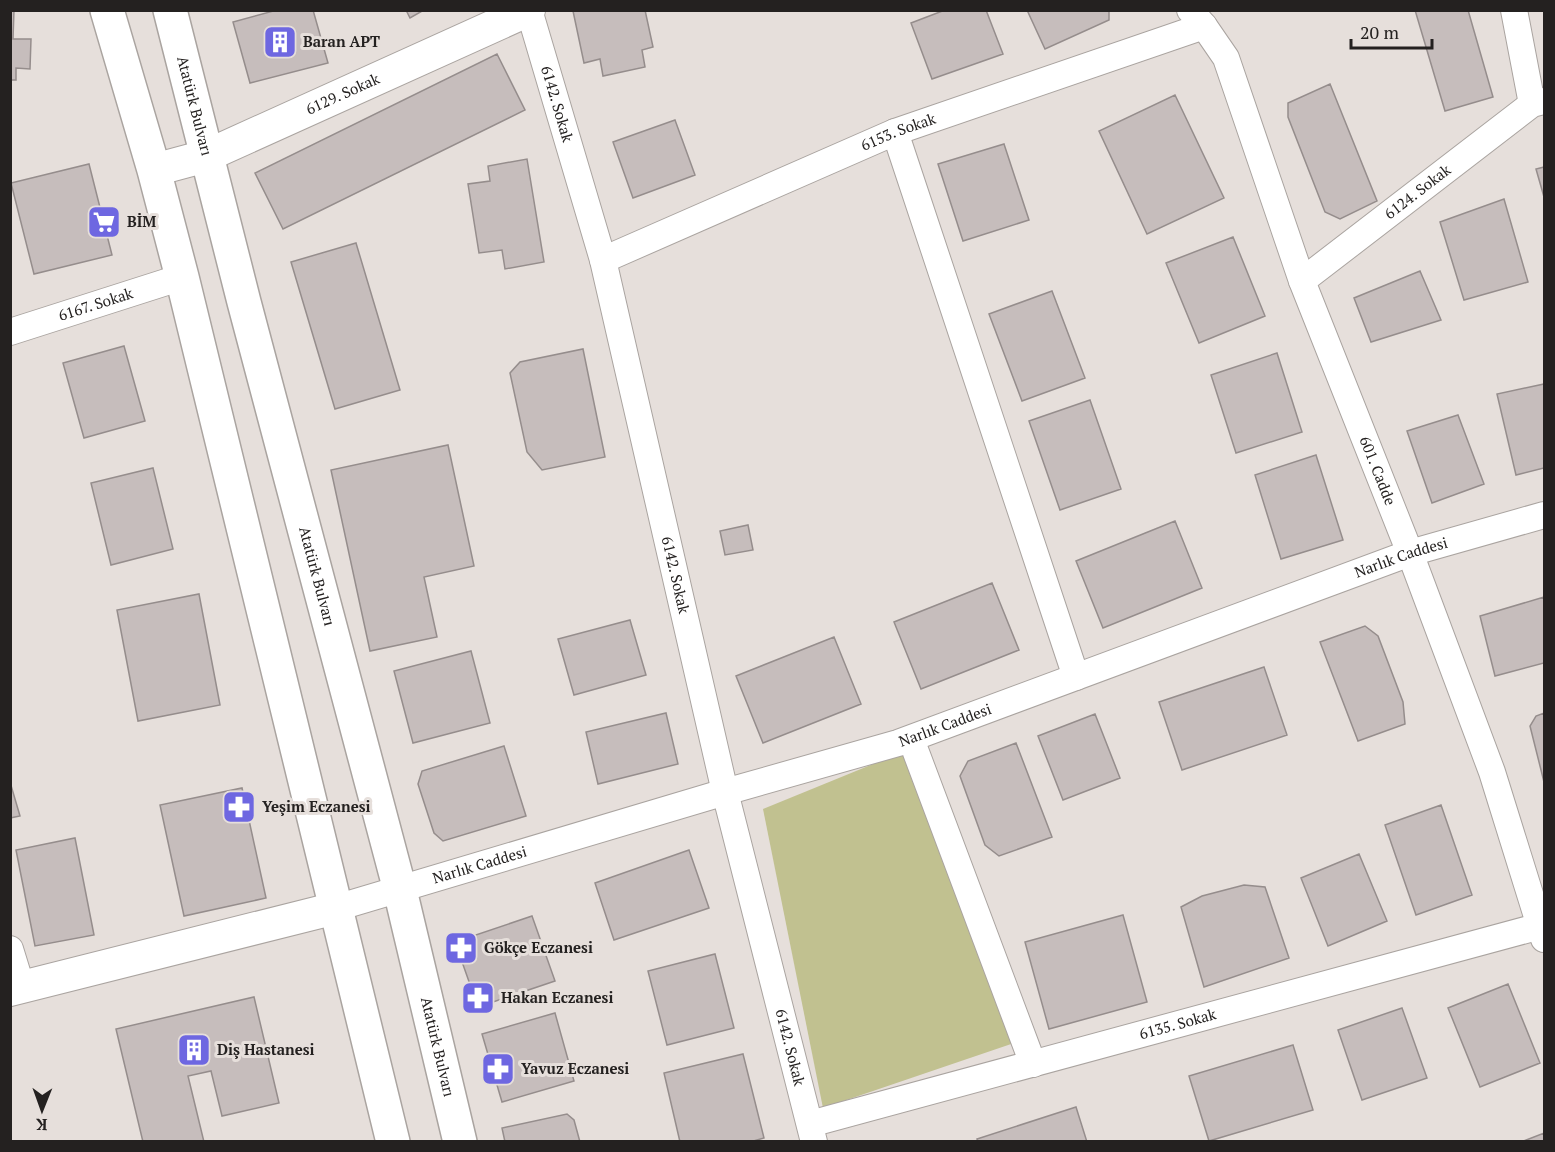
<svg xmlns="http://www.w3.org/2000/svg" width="1555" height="1152" font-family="'PT Serif',serif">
  <rect width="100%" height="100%" fill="#e6dfdb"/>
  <path fill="#c1c190" d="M905,751L1017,1042L823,1108L763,809Z"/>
  <path fill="#c6bdbc" stroke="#958d8c" stroke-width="1.5" d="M10,10H14L13,39H31L30,69L16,68V80H10Z
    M277,10H313L328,63L250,83L233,22Z
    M406,10H424L410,18Z
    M577,10H645L653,47L642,50L645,67L603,76L600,59L584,63L573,11Z
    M945,10H986L1003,54L932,79L911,23Z
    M1027,10H1109V20L1045,49Z
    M1415,10H1468L1493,97L1445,111Z
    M497,54L525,110L283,229L255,173Z
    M1330,84L1377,201L1340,219L1325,212L1288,117V103Z
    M1175,95L1224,198L1147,234L1099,131Z
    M675,120L695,175L633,198L613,142Z
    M1004,144L1029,220L963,241L938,164Z
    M527,159L544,262L505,269L502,250L479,253L468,184L490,181L488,166Z
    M89,164L112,255L34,274L11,183Z
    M1544,167V197L1536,169Z
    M1504,199L1528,282L1464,300L1440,222Z
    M1233,237L1265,316L1199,343L1166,263Z
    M356,243L400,390L335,409L291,262Z
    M1420,271L1441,320L1371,342L1354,298Z
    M1052,291L1085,378L1022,401L989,314Z
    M124,346L145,421L84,438L63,363Z
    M583,349L605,457L542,470L527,452L510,373L520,362Z
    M1277,353L1302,432L1236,453L1211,375Z
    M1544,384V468L1516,475L1497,394Z
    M1090,400L1121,489L1060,510L1029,421Z
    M1458,415L1484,484L1432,503L1407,431Z
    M448,445L474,566L424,577L437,637L370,651L331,470Z
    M1316,455L1343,540L1281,559L1255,475Z
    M153,468L173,549L111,565L91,483Z
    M1175,521L1202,588L1103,628L1076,561Z
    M748,525L753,550L725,555L720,531Z
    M992,583L1019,650L921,689L894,622Z
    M199,594L220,705L138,721L117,610Z
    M1544,597V663L1495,676L1480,616Z
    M630,620L646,675L574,695L558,639Z
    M1365,626L1378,636L1403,702L1405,724L1358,741L1320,642Z
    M834,637L861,704L763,743L736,676Z
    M471,651L490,723L413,743L394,671Z
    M1264,667L1287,735L1182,770L1159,702Z
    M666,713L678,764L598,784L586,732Z
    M1544,713V782L1530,726L1536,716Z
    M1095,714L1120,778L1063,800L1038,736Z
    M1016,743L1052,837L999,856L985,845L960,776L968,761Z
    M504,746L526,816L443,841L434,833L418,784L422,771Z
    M10,782L20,816L10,818Z
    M242,788L266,898L184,916L160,805Z
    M1441,805L1472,895L1416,915L1385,825Z
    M75,838L94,935L35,946L16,850Z
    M689,850L709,908L614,940L595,883Z
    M1359,854L1387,921L1328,946L1301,878Z
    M1244,885L1265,887L1289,958L1204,987L1181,907L1202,896Z
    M1123,915L1147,1002L1049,1029L1025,942Z
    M532,916L555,981L478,1007L455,942Z
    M715,954L734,1028L667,1045L648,971Z
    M1508,984L1540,1063L1480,1087L1448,1008Z
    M254,997L279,1103L222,1116L211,1071L188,1076L204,1142H143L116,1029Z
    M1402,1008L1427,1078L1362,1100L1338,1030Z
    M555,1013L574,1081L502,1102L482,1034Z
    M1293,1045L1313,1110L1209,1141L1189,1076Z
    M743,1054L764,1138L750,1142H680L664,1073Z
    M1076,1107L1087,1142H978L977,1139Z
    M567,1114L574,1120L580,1142H505L502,1128Z
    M1544,1133V1142H1521Z"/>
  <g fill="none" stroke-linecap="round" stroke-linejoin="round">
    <defs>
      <g id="minor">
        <path id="s1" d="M529,10L603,260L725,792L814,1142"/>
        <path id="s2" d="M1190,10L1204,26L1226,58L1302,281L1410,553L1492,772L1544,939"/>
        <path d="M1514,10L1532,104"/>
        <path d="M895,132L1076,677"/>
        <path id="s3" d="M603,260L895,132L1204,26"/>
        <path id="s4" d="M1302,281L1532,104L1544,101"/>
        <path id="s5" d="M10,332L182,277"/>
        <path d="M911,739L1033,1064"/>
        <path id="s6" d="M336,908L725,792L898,743L1410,553L1544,515"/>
        <path d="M10,949L22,988"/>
        <path id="s7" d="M810,1124L1544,925"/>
      </g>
      <g id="tertiary">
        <path id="s8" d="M154,170L206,156L529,10"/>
        <path d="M10,990L336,908"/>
      </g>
      <g id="secondary">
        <path d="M107,10L154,170L182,277L393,1142"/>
        <path id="s9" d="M170,10L244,302L400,890L460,1142"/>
      </g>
    </defs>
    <use href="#minor" stroke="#aaa4a0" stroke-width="28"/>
    <use href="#tertiary" stroke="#aaa4a0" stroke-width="34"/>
    <use href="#secondary" stroke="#aaa4a0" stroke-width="36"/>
    <use href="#minor" stroke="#fff" stroke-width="26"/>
    <use href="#tertiary" stroke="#fff" stroke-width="32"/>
    <use href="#secondary" stroke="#fff" stroke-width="33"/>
  </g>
  <defs>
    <symbol id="building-square" viewBox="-11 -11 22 22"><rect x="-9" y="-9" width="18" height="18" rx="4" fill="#6e67e1" stroke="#e6dfdb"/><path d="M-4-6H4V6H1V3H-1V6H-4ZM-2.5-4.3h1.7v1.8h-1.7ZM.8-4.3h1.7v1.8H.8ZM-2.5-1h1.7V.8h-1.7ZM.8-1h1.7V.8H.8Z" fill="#fff"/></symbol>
    <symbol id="supermarket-square" viewBox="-11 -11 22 22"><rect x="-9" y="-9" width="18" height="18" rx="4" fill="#6e67e1" stroke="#e6dfdb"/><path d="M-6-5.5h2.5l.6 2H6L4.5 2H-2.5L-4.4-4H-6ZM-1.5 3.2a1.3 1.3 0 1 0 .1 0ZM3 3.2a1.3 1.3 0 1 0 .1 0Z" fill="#fff"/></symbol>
    <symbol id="pharmacy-square" viewBox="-11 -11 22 22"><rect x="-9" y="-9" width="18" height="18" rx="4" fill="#6e67e1" stroke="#e6dfdb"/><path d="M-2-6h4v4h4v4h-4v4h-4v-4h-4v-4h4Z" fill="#fff"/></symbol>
  </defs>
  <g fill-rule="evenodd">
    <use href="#building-square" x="261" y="23" width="38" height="38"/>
    <use href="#supermarket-square" x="85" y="203" width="38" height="38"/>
    <use href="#pharmacy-square" x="220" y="788" width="38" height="38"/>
    <use href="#pharmacy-square" x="442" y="929" width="38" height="38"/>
    <use href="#pharmacy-square" x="459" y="979" width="38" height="38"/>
    <use href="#building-square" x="175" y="1031" width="38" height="38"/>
    <use href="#pharmacy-square" x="479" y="1050" width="38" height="38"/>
  </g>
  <g text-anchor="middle" stroke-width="6" stroke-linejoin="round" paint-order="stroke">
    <g font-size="15" font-weight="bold" fill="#242120" stroke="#e6dfdb" text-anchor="start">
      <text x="303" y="47">Baran APT</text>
      <text x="127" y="227">BİM</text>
      <text x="262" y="812">Yeşim Eczanesi</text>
      <text x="484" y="953">Gökçe Eczanesi</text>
      <text x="501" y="1003">Hakan Eczanesi</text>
      <text x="217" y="1055">Diş Hastanesi</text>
      <text x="521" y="1074">Yavuz Eczanesi</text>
    </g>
    <g font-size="15" fill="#242120" stroke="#e6dfdb">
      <text dy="5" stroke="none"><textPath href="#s8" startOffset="204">6129. Sokak</textPath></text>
      <text dy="5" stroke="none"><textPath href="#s1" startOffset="98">6142. Sokak</textPath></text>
      <text dy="5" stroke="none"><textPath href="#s9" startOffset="99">Atatürk Bulvarı</textPath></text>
      <text dy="5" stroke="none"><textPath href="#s3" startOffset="322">6153. Sokak</textPath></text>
      <text dy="5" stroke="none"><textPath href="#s4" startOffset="146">6124. Sokak</textPath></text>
      <text dy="5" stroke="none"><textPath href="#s5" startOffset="90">6167. Sokak</textPath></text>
      <text dy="5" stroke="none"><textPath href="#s2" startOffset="500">601. Cadde</textPath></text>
      <text dy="5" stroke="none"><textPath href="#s6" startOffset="1122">Narlık Caddesi</textPath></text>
      <text dy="5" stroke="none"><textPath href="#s1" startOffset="584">6142. Sokak</textPath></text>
      <text dy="5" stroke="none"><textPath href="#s9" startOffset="585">Atatürk Bulvarı</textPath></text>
      <text dy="5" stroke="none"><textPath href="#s6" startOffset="636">Narlık Caddesi</textPath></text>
      <text dy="5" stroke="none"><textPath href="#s6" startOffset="150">Narlık Caddesi</textPath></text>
      <text dy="5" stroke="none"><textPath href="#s7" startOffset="381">6135. Sokak</textPath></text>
      <text dy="5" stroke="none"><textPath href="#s9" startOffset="1071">Atatürk Bulvarı</textPath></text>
      <text dy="5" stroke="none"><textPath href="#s1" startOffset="1070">6142. Sokak</textPath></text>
    </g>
  </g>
  <rect width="1555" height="1152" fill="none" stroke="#242120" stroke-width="24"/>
  <g transform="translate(42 1110) rotate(181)" stroke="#e6dfdb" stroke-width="4.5" paint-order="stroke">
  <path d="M0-4.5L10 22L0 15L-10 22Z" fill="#242120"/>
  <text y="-9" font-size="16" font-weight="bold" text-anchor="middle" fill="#242120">K</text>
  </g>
  <path d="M1351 39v9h81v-9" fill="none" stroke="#242120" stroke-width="3"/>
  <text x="1360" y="39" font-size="18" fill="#242120" stroke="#e6dfdb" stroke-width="4.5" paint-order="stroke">20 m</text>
</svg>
